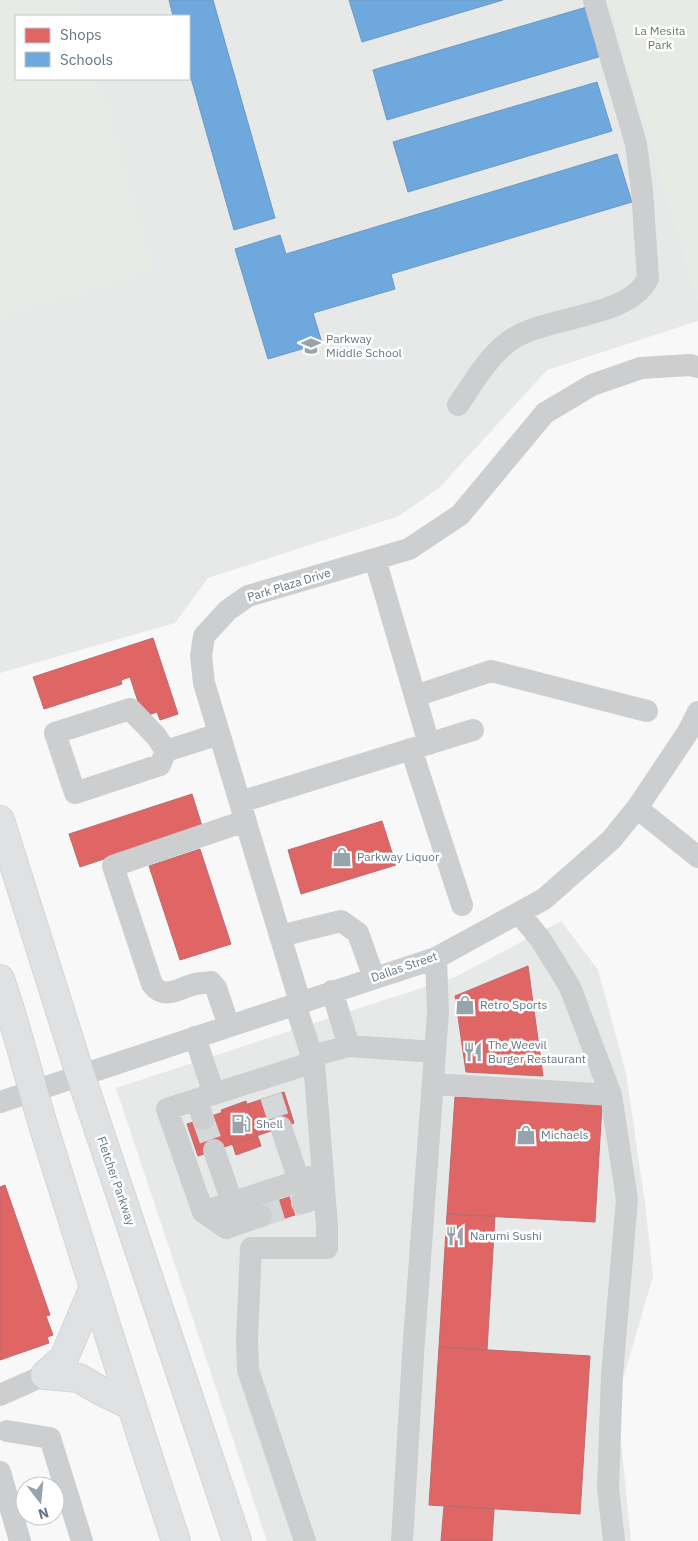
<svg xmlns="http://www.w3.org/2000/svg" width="698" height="1541" font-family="'IBM Plex Sans',sans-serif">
  <rect width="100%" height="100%" fill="#f8f8f8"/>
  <path fill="#e7e8e8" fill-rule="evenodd" d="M0,0H610L698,298V321L547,370L440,487L399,516L208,578L175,623L0,673ZM16,16H189V79H16Z
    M561,921L598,970L626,1073L645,1203L653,1276L617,1400L631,1541H267L116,1088L455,977Z"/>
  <path fill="#e7eae5" d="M0,0H76L81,16H16V79H99L153,270L0,317Z
    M610,0H698V298Z"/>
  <path fill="#e06666" stroke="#bb6b6e" d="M153,638L178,714L160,720L157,712L143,717L130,677L121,680L122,684L44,709L33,677Z
    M192,794L202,826L80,867L69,834Z
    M382,821L396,865L301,894L288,850Z
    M200,849L231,944L180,960L149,866Z
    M528,966L543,1076L466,1072L455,996Z
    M284,1092L294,1123L198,1156L187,1124Z
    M455,1097L602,1105L595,1222L447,1214Z
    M246,1101L261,1146L236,1155L221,1110Z
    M5,1185L50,1315L46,1316L53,1335L47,1337L49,1343L0,1360V1187Z
    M298,1194L304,1212L264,1225L258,1207Z
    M447,1214L495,1216L487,1350L439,1347Z
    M439,1347L590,1356L580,1514L429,1505Z
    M444,1506L494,1509L492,1541H441Z"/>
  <path fill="#6fa8dc" stroke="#6c99c1" d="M169,0H213L275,218L234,230L189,71V16H173Z
    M349,0H503L362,42Z
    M590,6L605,55L387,120L373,70Z
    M597,82L612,131L408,192L393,142Z
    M617,154L632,202L391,274L395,289L313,313L322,343L268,359L235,249L280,235L286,254Z"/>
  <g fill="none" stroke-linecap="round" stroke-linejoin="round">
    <path stroke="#d3d8da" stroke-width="22" stroke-dasharray="22 11" stroke-linecap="butt" d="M271,1096L281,1127
      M203,1119L214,1150
      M261,1216L302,1203"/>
    <defs>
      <path id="major" d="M0,820L80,1074L237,1541
        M0,979C17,1028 29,1078 44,1128C87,1266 130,1404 176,1541
        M45,1375L64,1358L94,1287
        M45,1375L79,1378L101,1391L132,1406"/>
    </defs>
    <use href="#major" stroke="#d4d5d6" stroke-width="30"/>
    <path stroke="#cdcecf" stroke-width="22" d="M458,405C473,383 487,358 508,342C543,315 630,319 648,278L642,191L636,144L594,0
      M375,559L429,744
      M415,696L491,671L647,711
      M411,749L462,905
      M166,751L156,736L130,709L55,733L75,793L160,765L166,751L219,734
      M240,802L473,730
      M637,808L698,857
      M519,913L541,940L570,987L611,1095L627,1199L612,1375L608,1488L614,1541
      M280,936L341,921L358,933L374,978
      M332,991L349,1046
      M300,1002L204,683L201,656L204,636L228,610L248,596L409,549L460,515L545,413L592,385L641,368L690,365L698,367
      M295,1004L314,1062L327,1226V1248H251L247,1338L248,1370L305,1541
      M229,1026L216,988L211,982C206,983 200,983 195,984C179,988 164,1001 152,984L113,866L245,821
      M195,1037L214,1094
      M312,1056L349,1046L435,1052
      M314,1062L167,1109L203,1212L323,1173
      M433,1084L611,1095
      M197,1099L203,1119
      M0,1102L436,958L544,899L611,840L637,808L688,732L698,712
      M281,1127L299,1181
      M214,1150L232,1202
      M302,1203L324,1196
      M203,1212L226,1228L261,1216
      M0,1395L45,1375
      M7,1431L50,1438L82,1541
      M0,1472L20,1541
      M402,1541L413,1355L438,1012L436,958"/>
    <use href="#major" stroke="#e0e1e2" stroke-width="28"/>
  </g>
  <defs>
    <symbol id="school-bare" viewBox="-9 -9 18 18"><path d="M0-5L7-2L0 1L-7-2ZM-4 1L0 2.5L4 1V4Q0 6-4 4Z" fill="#98a4ab" stroke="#fff" stroke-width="2.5" paint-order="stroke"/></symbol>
    <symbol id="shop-bare" viewBox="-9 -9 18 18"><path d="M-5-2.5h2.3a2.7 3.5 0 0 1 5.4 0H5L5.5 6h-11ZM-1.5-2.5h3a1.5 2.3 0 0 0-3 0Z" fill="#98a4ab" stroke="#fff" stroke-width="2.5" paint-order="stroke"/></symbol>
    <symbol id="restaurant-bare" viewBox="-9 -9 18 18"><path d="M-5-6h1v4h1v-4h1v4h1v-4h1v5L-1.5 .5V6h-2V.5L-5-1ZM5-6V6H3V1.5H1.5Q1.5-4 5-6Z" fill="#98a4ab" stroke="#fff" stroke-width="2.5" paint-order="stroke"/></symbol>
    <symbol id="fuel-bare" viewBox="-9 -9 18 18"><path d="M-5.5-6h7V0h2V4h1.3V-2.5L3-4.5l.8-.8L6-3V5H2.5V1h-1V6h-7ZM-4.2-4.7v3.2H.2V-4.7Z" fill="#98a4ab" stroke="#fff" stroke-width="2.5" paint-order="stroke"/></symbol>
  </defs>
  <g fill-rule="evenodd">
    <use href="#school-bare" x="297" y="332" width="28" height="28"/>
    <use href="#shop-bare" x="328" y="843" width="28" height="28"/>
    <use href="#shop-bare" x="451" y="991" width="28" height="28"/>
    <use href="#restaurant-bare" x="459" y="1038" width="28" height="28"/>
    <use href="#fuel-bare" x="227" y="1110" width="28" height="28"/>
    <use href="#shop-bare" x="512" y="1121" width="28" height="28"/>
    <use href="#restaurant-bare" x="441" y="1222" width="28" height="28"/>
  </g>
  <g text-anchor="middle" stroke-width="5" stroke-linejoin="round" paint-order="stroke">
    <g font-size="12" fill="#687a63" stroke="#fff">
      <text x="660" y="35">La Mesita<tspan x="660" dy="14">Park</tspan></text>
    </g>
    <g font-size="12" fill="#647682" stroke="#fff" text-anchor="start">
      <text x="326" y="343">Parkway<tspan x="326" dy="14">Middle School</tspan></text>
      <text x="357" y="861">Parkway Liquor</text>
      <text x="480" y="1009">Retro Sports</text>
      <text x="488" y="1049">The Weevil<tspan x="488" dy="14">Burger Restaurant</tspan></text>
      <text x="256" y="1128">Shell</text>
      <text x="541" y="1139">Michaels</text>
      <text x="470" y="1240">Narumi Sushi</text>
    </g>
    <g font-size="12" fill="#647682" stroke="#fff">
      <text transform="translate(289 585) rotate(-17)" y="4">Park Plaza Drive</text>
      <text transform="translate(404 967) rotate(-19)" y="4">Dallas Street</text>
      <text transform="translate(116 1181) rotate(71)" y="4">Fletcher Parkway</text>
    </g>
  </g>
  <rect x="15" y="15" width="175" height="65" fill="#ffffff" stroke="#c1c8cd"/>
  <rect x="25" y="28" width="25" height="15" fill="#e06666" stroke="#c1c8cd"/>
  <text x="60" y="40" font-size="15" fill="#647682">Shops</text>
  <rect x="25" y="52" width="25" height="15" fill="#6fa8dc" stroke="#c1c8cd"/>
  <text x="60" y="65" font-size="15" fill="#647682">Schools</text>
  <g transform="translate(40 1501) rotate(164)"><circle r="24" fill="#ffffff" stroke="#c1c8cd"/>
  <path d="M0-4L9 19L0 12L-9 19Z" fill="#98a4ab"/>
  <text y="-8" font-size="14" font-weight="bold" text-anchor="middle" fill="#647682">N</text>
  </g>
</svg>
